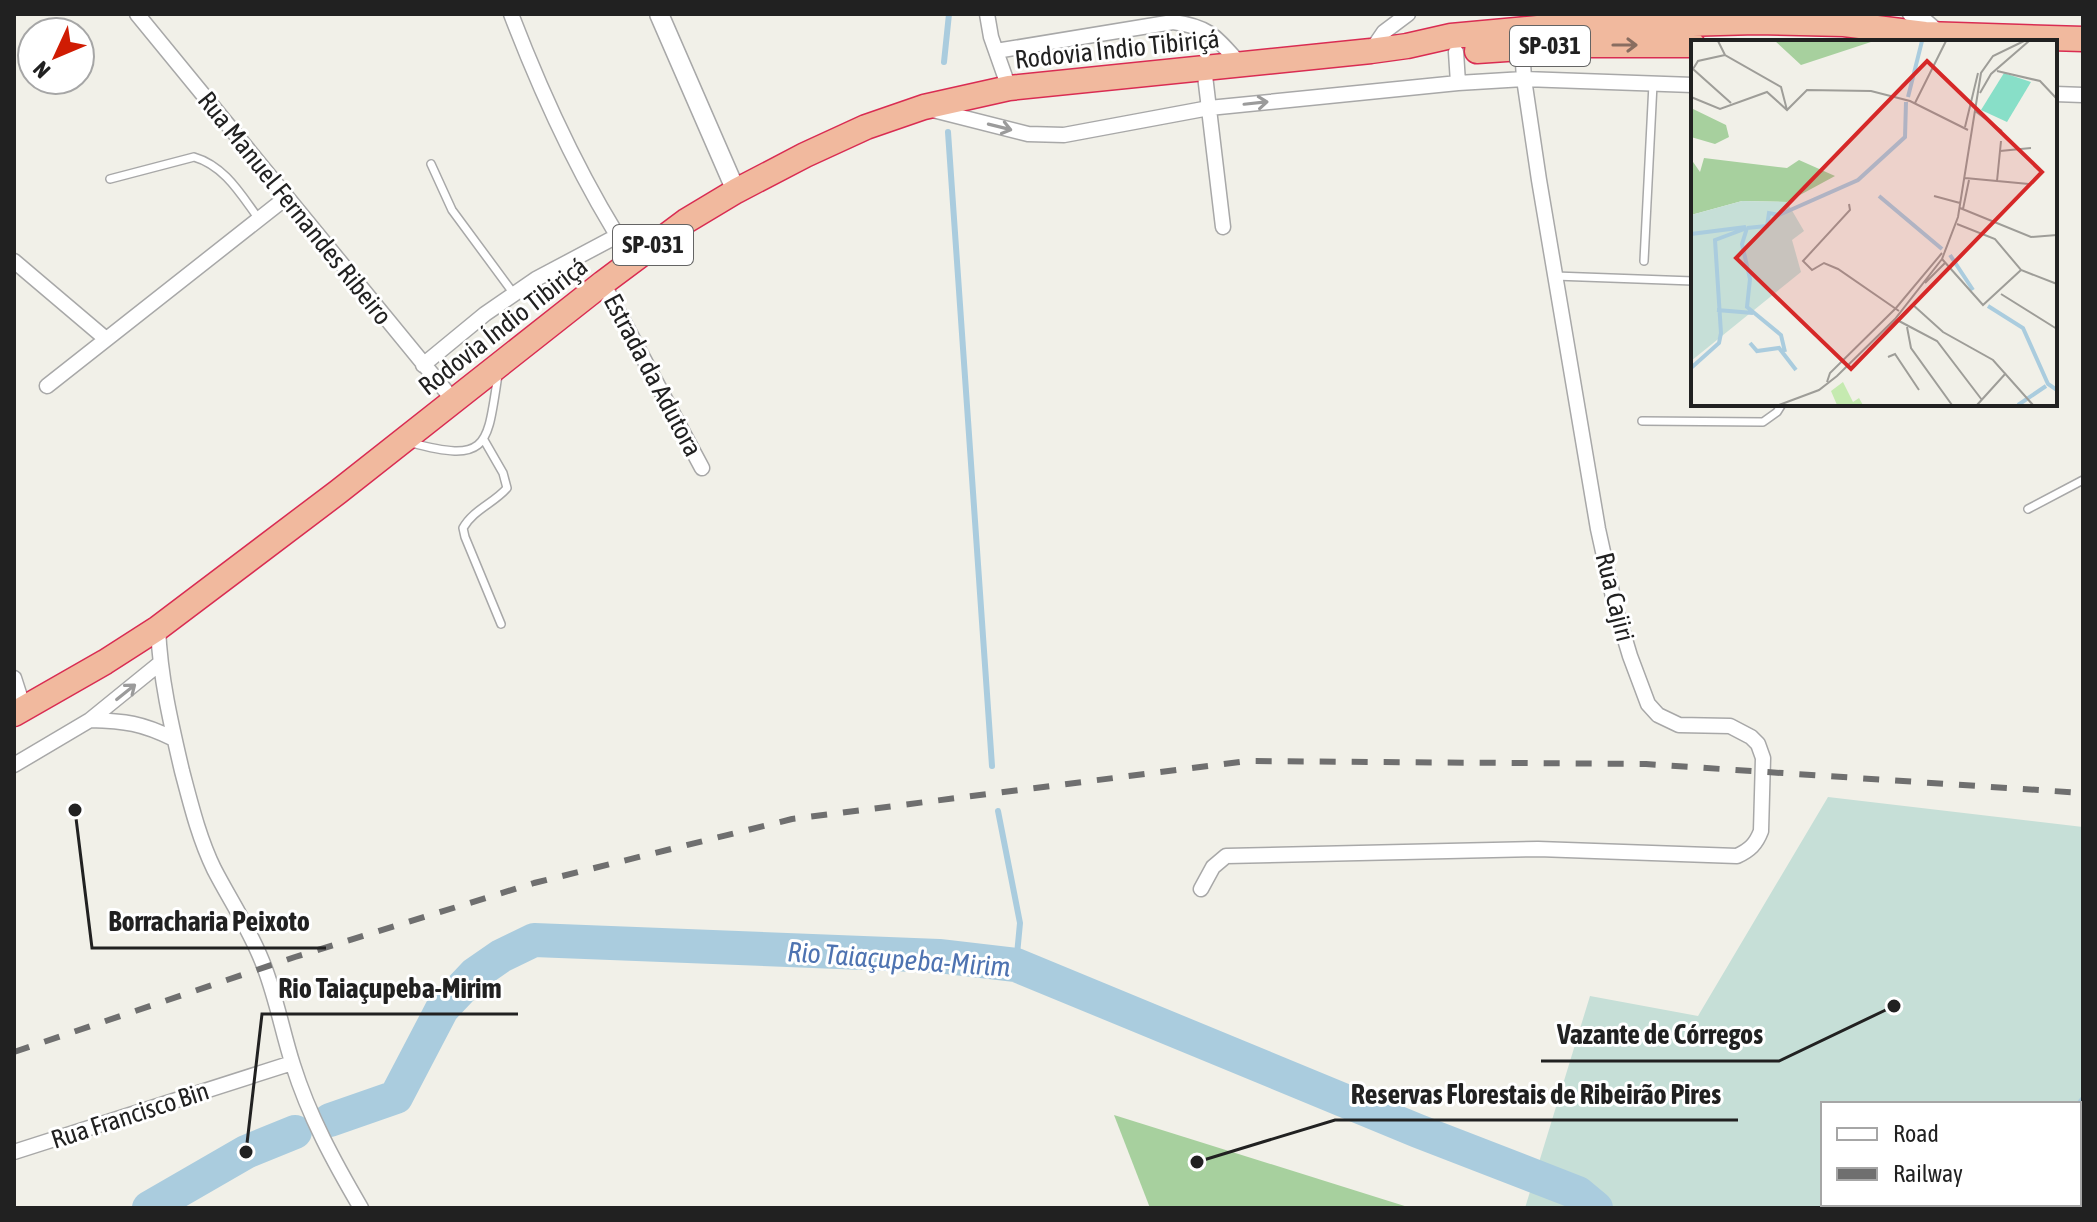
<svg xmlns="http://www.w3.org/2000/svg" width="2097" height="1222" font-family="'Asap Condensed',sans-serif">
  <rect width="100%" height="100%" fill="#f1f0e8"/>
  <path fill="#a7d09e" d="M1114,1115L1411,1208H1150Z"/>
  <path fill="#c6dfd7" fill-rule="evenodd" d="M1828,797L2083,827V1208H1525L1590,996L1698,1016ZM1823,1104H2079V1204H1823Z"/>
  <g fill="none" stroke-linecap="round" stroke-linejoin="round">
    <path stroke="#aaccde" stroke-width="6" d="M944,62L949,14
      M948,132L992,766
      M998,811L1020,923L1016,965
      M2079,1104L2083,1099
      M2027,1208L2029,1204"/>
    <path stroke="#aaccde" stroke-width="34" d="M330,1120L396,1097L442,1009L475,974L501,956L534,940L939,956L1016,965L1418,1131L1578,1193L1596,1208
      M149,1208L246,1152L295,1132"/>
    <defs>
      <path id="service" d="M431,164L452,210L514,294
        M110,179L194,157C225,166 241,195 259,219
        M1644,261L1653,84
        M1555,276L1693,281
        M1642,421L1763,422L1777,412L1782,404
        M484,440L503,473L507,488C494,503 473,510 463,528L465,537L501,624
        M412,443C490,464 487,444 498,375
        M2028,509L2083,480"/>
      <path id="minor" d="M137,14L454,401
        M511,14C544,100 582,183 633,260
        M987,14L991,37L1009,88
        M1910,14L1927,22L1941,34
        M996,51L1173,22C1210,27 1216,37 1240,64
        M1371,51L1384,32L1408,14
        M1456,52L1458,83
        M1204,67L1223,227
        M2055,94L2083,95
        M933,110L1028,134L1064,135L1209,108L1458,83L1524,79L1693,85
        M14,261L106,339
        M603,283L702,468
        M423,365L485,314L536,279L617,236
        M47,386L287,197
        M158,628C160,677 171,724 182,771C191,805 199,838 214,869C230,900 249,928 262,961C276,995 282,1031 293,1065C309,1116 334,1162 361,1208
        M14,678L24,709
        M90,720C125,721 142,723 174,739
        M14,765L90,720L159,664
        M1201,889L1213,867L1226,856L1538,849L1737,856C1750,850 1756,844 1761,831L1763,758L1758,744L1751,737L1730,726L1679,725L1658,715L1648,704L1630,656L1615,606L1598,529L1539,180L1524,79L1522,47
        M14,1152L292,1063"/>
      <path id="tertiary" d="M659,14L736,191"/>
      <path id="trunk" d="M1477,51L1569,45H1693
        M14,714L105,662L158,628L338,492L603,283L686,221L736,191L805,155L866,127L924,107L1009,88L1371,51L1407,46L1451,36L1538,28L1756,22L1844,24L1925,34L2083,39"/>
    </defs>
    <use href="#service" stroke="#a8a8a8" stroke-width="10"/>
    <use href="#minor" stroke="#a8a8a8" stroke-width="17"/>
    <use href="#tertiary" stroke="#a8a8a8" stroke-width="21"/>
    <use href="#trunk" stroke="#d92c52" stroke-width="27"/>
    <use href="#service" stroke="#fff" stroke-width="7"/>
    <use href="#minor" stroke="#fff" stroke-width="14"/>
    <use href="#tertiary" stroke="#fff" stroke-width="18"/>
    <use href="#trunk" stroke="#f1b99e" stroke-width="24"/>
    <path stroke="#6f6f6f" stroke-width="6" stroke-dasharray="16 16" stroke-linecap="butt" d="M14,1052L295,957L534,883L792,819L1247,761L1646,764L2083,793"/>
  </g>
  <defs><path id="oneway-shaft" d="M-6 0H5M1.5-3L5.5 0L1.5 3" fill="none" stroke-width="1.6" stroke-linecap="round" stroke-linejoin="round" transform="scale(2)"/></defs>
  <use stroke="#896d60" href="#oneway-shaft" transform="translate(1625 45)"/>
  <g stroke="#9b9b9b">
    <use href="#oneway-shaft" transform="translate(1256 103) rotate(-6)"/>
    <use href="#oneway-shaft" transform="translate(1000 127) rotate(14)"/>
    <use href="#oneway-shaft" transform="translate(126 692) rotate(-39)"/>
  </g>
  <g text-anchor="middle" stroke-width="6" stroke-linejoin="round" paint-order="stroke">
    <g fill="#fff" stroke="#646464" stroke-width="2">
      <rect x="1510" y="26" width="80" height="40" rx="6"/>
      <rect x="613" y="225" width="80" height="40" rx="6"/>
    </g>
    <g font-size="24" font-weight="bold" fill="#212121">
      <text x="1550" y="54">SP-031</text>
      <text x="653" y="253">SP-031</text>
    </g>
    <g font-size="26" fill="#212121" stroke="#fff">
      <text transform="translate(1117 49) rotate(-6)" y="9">Rodovia Índio Tibiriçá</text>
      <text transform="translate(295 208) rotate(51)" y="9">Rua Manuel Fernandes Ribeiro</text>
      <text transform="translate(503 326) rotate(-38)" y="9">Rodovia Índio Tibiriçá</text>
      <text transform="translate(653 375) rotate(62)" y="9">Estrada da Adutora</text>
      <text transform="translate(1615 597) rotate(76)" y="9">Rua Cajiri</text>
      <text transform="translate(130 1115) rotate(-18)" y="9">Rua Francisco Bin</text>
    </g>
    <g font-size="28" font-style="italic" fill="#4e73b1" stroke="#fff">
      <text transform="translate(899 959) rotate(4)" y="10">Rio Taiaçupeba-Mirim</text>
    </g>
  </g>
  <g transform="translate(1691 40)">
    <rect width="366" height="366" fill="#f1f0e8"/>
    <path d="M152,342L162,362L168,358L172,365H146L140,351Z" fill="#c5eab0"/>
    <path d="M84,1H183L110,25ZM0,68L35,85L38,97L24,104L0,97ZM13,118L96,128L108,120L144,136L96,162L51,161L0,175V119L9,132Z" fill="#a7d09e"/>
    <path d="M51,161L96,162L113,191L101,200L110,232L0,321V175Z" fill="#c6dfd7"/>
    <path d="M313,33L340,42L316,82L290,70Z" fill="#88dfc8"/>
    <path fill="none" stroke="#aaccde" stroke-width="4" d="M217,57L231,1M188,156L251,209M56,188L51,204L59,239L56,267L90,295L94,312M56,188L76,186L78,173L88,175L167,140L214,97L215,62M0,194L55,187M259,215L282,250M297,266L332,288L357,344L366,350M26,270L62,273M59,303L66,311L88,308L105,330M0,328L28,303L30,293L24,200L56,188M327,365L355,346"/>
    <path fill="none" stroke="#9e9d98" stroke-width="2" d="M27,1L34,15L90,47L96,70M34,15L7,21L2,29L40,63M306,31L349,41L366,59M289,53L300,34L338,1M0,57L29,69L76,52L96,70L116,50L180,51L219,61L277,90M224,63L255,1M284,71L311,91M274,87L287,33M309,111L340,108M274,138L338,144M306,141L310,101M243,156L269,163M158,164L159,170L112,221L121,230L133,223L147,229L208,271M269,168L340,197L366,195M272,169L278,140M266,184L304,199L330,230L366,244M251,219L292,265L330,230M234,243L255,222M310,254L366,289M221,264L252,292L302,320L342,365M208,281L246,301L291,360M216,287L220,308L261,365M177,310L221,265M197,317L204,314L228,350M136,342L139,333L205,268L251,213M88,365L128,350L146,336L204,279L251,219L267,177L290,33L302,16L333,1M286,365L315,333"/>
    <path fill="#d62828" fill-opacity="0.15" stroke="#d62828" stroke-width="4" d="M236,21L351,132L160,329L45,218Z"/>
    <rect width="366" height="366" fill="none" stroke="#212121" stroke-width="4"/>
  </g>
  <path fill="none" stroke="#212121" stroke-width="3" d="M75 810L92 948H326M246 1152L262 1014H518M1894 1006L1779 1061H1541M1197 1162L1335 1120H1738"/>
  <g fill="#212121" stroke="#fff" stroke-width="3">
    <circle cx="75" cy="810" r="8"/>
    <circle cx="246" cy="1152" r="8"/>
    <circle cx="1894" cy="1006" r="8"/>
    <circle cx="1197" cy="1162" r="8"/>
  </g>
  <g font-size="28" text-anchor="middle" font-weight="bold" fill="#212121" stroke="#fff" stroke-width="6" stroke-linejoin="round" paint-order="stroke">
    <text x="209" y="931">Borracharia Peixoto</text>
    <text x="390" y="998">Rio Taiaçupeba-Mirim</text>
    <text x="1660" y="1044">Vazante de Córregos</text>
    <text x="1536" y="1104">Reservas Florestais de Ribeirão Pires</text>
  </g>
  <rect width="2097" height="1222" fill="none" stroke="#212121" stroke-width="32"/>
  <rect x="1821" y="1102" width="260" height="104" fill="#ffffff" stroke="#a6a6a6" stroke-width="2"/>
  <rect x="1837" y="1128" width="40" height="12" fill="#ffffff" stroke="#a6a6a6" stroke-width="2"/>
  <text x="1893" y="1142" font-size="24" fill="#212121">Road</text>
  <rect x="1837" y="1168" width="40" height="12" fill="#6f6f6f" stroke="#a6a6a6" stroke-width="2"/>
  <text x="1893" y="1182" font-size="24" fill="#212121">Railway</text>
  <g transform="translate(56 56) rotate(226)"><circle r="38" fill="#ffffff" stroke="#a6a6a6" stroke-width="2"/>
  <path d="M0-6L14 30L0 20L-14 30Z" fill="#d01c03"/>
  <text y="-12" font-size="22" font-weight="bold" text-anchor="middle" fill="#212121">N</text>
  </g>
</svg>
